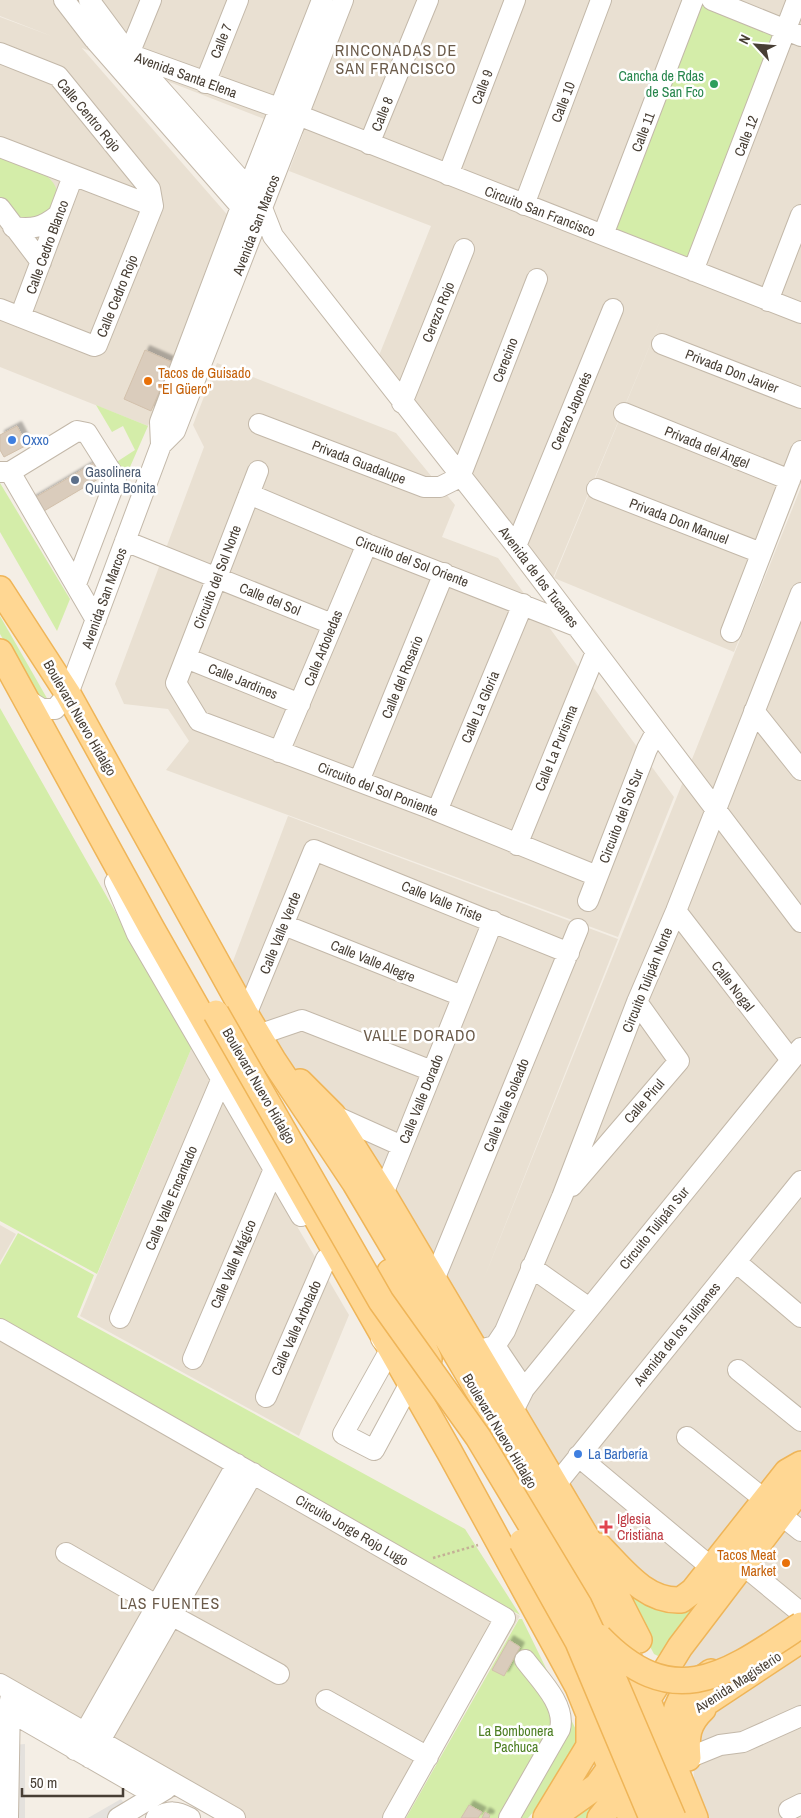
<svg xmlns="http://www.w3.org/2000/svg" width="801" height="1818" font-family="'Archivo Narrow',sans-serif">
  <defs>
    <filter id="shadow"><feDropShadow dx="4.5" dy="-4.5" stdDeviation="1" flood-color="#0004"/></filter>
  </defs>
  <rect width="100%" height="100%" fill="#f4eee5"/>
  <path fill="#e9e0d2" d="M0,0H801V483L734,652L554,578L663,314L553,578L378,358L431,226L289,171L303,134L0,16Z
    M0,17L81,47L231,219L148,426L0,367Z
    M217,363L396,433L455,505L442,537L498,558L674,797L618,937L166,770L189,741L168,709L124,704L115,684L204,447L193,425Z
    M801,487V1469L678,1610L608,1565L447,1326L230,969L288,816L618,939L483,1281Z
    M192,1047L349,1315L299,1436L80,1316Z
    M0,1225L16,1234L0,1262Z
    M0,1319L520,1616L402,1818H216L0,1694Z
    M801,1473V1630L684,1709L686,1621Z
    M801,1632V1818H705L695,1794L691,1730Z"/>
  <path fill="#d4eda9" d="M700,0L780,31L687,261L612,231Z
    M0,155C18,163 61,172 57,198C56,203 53,209 52,214L19,222L0,200Z
    M96,405L148,426L94,549L115,463L135,450L123,426L112,432Z
    M0,483L70,599L57,631L0,532Z
    M0,616L48,700L40,703L0,634Z
    M0,708L192,1047L97,1274L0,1221Z
    M18,1233L94,1275L77,1317L465,1529L520,1615L0,1319V1265Z
    M604,1559L696,1606L658,1656L654,1654Z
    M519,1619H522L580,1738L548,1795L528,1818H406Z
    M605,1792L589,1818H565Z"/>
  <path fill="#e4e1dd" d="M25,1744V1818H14L13,1745Z
    M121,1799L128,1809L112,1818H88Z"/>
  <path fill="#daccbc" stroke="#d2c0ab" filter="url(#shadow)" d="M145,350L172,362L151,411L124,399Z
    M17,426L27,445L4,457L0,450V435Z
    M97,461L105,475L27,521L19,507Z
    M509,1640L520,1647L504,1676L492,1670Z
    M469,1805L482,1812L478,1818H461Z
    M485,1812L490,1815L489,1818H482Z"/>
  <g fill="none" stroke-linecap="round" stroke-linejoin="round">
    <defs>
      <path id="minor" d="M64,0L94,39L248,215
        M89,0L129,54L248,188L262,208L273,236L516,546L801,922
        M712,0L801,36
        M94,39L129,54L298,115L801,313
        M0,53L58,76L150,189L153,206
        M129,54L151,0
        M205,83L238,0
        M369,144L428,0
        M0,147L153,206
        M448,175L515,0
        M524,205L601,0
        M0,208L41,262
        M13,227C33,230 43,227 58,215
        M603,235L693,0
        M693,271L797,0
        M768,301L801,215
        M0,309L94,346L97,345L153,206
        M20,317L73,176
        M662,344L801,398
        M402,403L464,249
        M624,413L790,480
        M259,424L424,487H440L460,477L537,279
        M161,445L175,431L343,0
        M258,471L176,683L199,721L437,811L597,876
        M0,472H10L96,620
        M10,472L77,431L87,433L116,479L76,584
        M597,489L761,553
        M249,494L367,544L576,626
        M125,541L332,624
        M516,546L613,309
        M731,632L801,451
        M186,658L300,704
        M29,701L42,709H55L68,694L161,445L160,422L241,207L322,0
        M754,711L801,770
        M279,752L367,544
        M359,781L444,573
        M437,811L523,604
        M517,845L596,652
        M115,882L137,934L301,1216
        M588,901L647,749L656,732
        M676,911L791,1060
        M284,925L462,996
        M246,1015L314,850L569,953
        M258,1035L302,1020L432,1071
        M333,1115L402,1146
        M572,1186L679,1061L637,1002
        M383,1194L493,921
        M736,1262L801,1317
        M531,1267L589,1308
        M434,1280L578,929
        M120,1318L222,1078
        M0,1329L505,1618L393,1818
        M381,1339L390,1350L343,1434L374,1450L409,1385
        M495,1346L524,1389
        M476,1351L495,1346L505,1331L562,1197L637,1002L676,911L801,593
        M193,1359L274,1169
        M738,1370L801,1421
        M266,1397L326,1259
        M513,1411L524,1389L801,1048
        M687,1437L765,1500
        M578,1456L712,1568
        M554,1487L801,1181
        M781,1515L801,1531
        M66,1553L158,1606
        M743,1565L800,1612
        M173,1616L279,1674
        M0,1684L235,1818
        M326,1700L428,1757
        M9,1711L155,1795
        M75,1750L237,1464
        M90,1758L253,1473
        M688,1758L720,1745L743,1742L801,1716
        M789,1810L801,1804
        M8,1818L10,1700
        M118,1818L166,1789
        M156,1818C169,1810 177,1811 190,1818
        M509,1818L560,1729C566,1704 539,1679 525,1660"/>
      <path id="major" d="M0,589L68,694L246,1015L273,1060L355,1183L589,1578L640,1681L695,1818
        M0,652L152,929L449,1451L578,1687L631,1818
        M300,1082L333,1115L383,1194L587,1538L639,1640
        M390,1272L429,1359
        M599,1546C622,1569 645,1602 681,1600L693,1591L787,1472L801,1464
        M651,1694L680,1647L801,1488
        M674,1724C675,1697 690,1687 711,1672
        M653,1748L674,1724L801,1640
        M688,1758C686,1737 687,1724 703,1709
        M546,1817L589,1746V1719
        M552,1818L597,1786L617,1758
        M600,1818L628,1783"/>
    </defs>
    <use href="#minor" stroke="#c3b8a9" stroke-width="22"/>
    <use href="#major" stroke="#efb558" stroke-width="28"/>
    <path stroke="#c4b096" stroke-width="2.5" stroke-dasharray="2.5 2.5" stroke-linecap="butt" d="M433,1558L478,1545"/>
    <use href="#minor" stroke="#fff" stroke-width="20"/>
    <use href="#major" stroke="#ffd793" stroke-width="25"/>
    <defs>
      <path id="major-bridge" d="M216,1013L381,1301L478,1437L579,1605L612,1675L673,1818
        M522,1542L578,1642L652,1818
        M599,1637C674,1715 727,1674 801,1625"/>
    </defs>
    <use href="#major-bridge" stroke="#efb558" stroke-width="28" stroke-linecap="butt"/>
    <use href="#major-bridge" stroke="#ffd793" stroke-width="25"/>
  </g>
  <circle fill="#2e9e5b" stroke="#fff" stroke-width="2" cx="714" cy="84" r="5"/>
  <g fill="#e8710a" stroke="#fff" stroke-width="2">
    <circle cx="148" cy="381" r="5"/>
    <circle cx="786" cy="1563" r="5"/>
  </g>
  <g fill="#3f7fe0" stroke="#fff" stroke-width="2">
    <circle cx="12" cy="440" r="5"/>
    <circle cx="578" cy="1454" r="5"/>
  </g>
  <circle fill="#5c6f8a" stroke="#fff" stroke-width="2" cx="75" cy="480" r="5"/>
  <path fill="#e0444e" stroke="#fff" stroke-width="2" d="M603.5 1519.5h5v5h5v5h-5v5h-5v-5h-5v-5h5z"/>
  <g text-anchor="middle" stroke-width="5" stroke-linejoin="round" paint-order="stroke">
    <g font-size="14" fill="#473e34" stroke="#fff">
      <text transform="translate(221 41) rotate(-68)" y="5">Calle 7</text>
      <text transform="translate(186 75) rotate(20)" y="5">Avenida Santa Elena</text>
      <text transform="translate(482 87) rotate(-69)" y="5">Calle 9</text>
      <text transform="translate(563 102) rotate(-69)" y="5">Calle 10</text>
      <text transform="translate(382 114) rotate(-68)" y="5">Calle 8</text>
      <text transform="translate(89 115) rotate(50)" y="5">Calle Centro Rojo</text>
      <text transform="translate(643 132) rotate(-69)" y="5">Calle 11</text>
      <text transform="translate(746 136) rotate(-69)" y="5">Calle 12</text>
      <text transform="translate(540 211) rotate(21)" y="5">Circuito San Francisco</text>
      <text transform="translate(256 225) rotate(-69)" y="5">Avenida San Marcos</text>
      <text transform="translate(47 247) rotate(-70)" y="5">Calle Cedro Blanco</text>
      <text transform="translate(117 296) rotate(-68)" y="5">Calle Cedro Rojo</text>
      <text transform="translate(438 312) rotate(-68)" y="5">Cerezo Rojo</text>
      <text transform="translate(505 360) rotate(-69)" y="5">Cerecino</text>
      <text transform="translate(732 371) rotate(21)" y="5">Privada Don Javier</text>
      <text transform="translate(571 411) rotate(-67)" y="5">Cerezo Japonés</text>
      <text transform="translate(707 447) rotate(22)" y="5">Privada del Ángel</text>
      <text transform="translate(359 462) rotate(21)" y="5">Privada Guadalupe</text>
      <text transform="translate(679 521) rotate(21)" y="5">Privada Don Manuel</text>
      <text transform="translate(412 561) rotate(21)" y="5">Circuito del Sol Oriente</text>
      <text transform="translate(217 577) rotate(-69)" y="5">Circuito del Sol Norte</text>
      <text transform="translate(539 577) rotate(53)" y="5">Avenida de los Tucanes</text>
      <text transform="translate(104 598) rotate(-70)" y="5">Avenida San Marcos</text>
      <text transform="translate(270 599) rotate(22)" y="5">Calle del Sol</text>
      <text transform="translate(323 648) rotate(-68)" y="5">Calle Arboledas</text>
      <text transform="translate(402 677) rotate(-68)" y="5">Calle del Rosario</text>
      <text transform="translate(243 681) rotate(22)" y="5">Calle Jardines</text>
      <text transform="translate(480 707) rotate(-67)" y="5">Calle La Gloria</text>
      <text transform="translate(80 718) rotate(60)" y="5">Boulevard Nuevo Hidalgo</text>
      <text transform="translate(556 748) rotate(-68)" y="5">Calle La Purísima</text>
      <text transform="translate(378 789) rotate(21)" y="5">Circuito del Sol Poniente</text>
      <text transform="translate(621 816) rotate(-69)" y="5">Circuito del Sol Sur</text>
      <text transform="translate(442 901) rotate(22)" y="5">Calle Valle Triste</text>
      <text transform="translate(280 933) rotate(-68)" y="5">Calle Valle Verde</text>
      <text transform="translate(373 961) rotate(22)" y="5">Calle Valle Alegre</text>
      <text transform="translate(647 980) rotate(-68)" y="5">Circuito Tulipán Norte</text>
      <text transform="translate(733 986) rotate(52)" y="5">Calle Nogal</text>
      <text transform="translate(259 1086) rotate(60)" y="5">Boulevard Nuevo Hidalgo</text>
      <text transform="translate(421 1099) rotate(-68)" y="5">Calle Valle Dorado</text>
      <text transform="translate(644 1101) rotate(-49)" y="5">Calle Pirul</text>
      <text transform="translate(506 1105) rotate(-68)" y="5">Calle Valle Soleado</text>
      <text transform="translate(171 1198) rotate(-67)" y="5">Calle Valle Encantado</text>
      <text transform="translate(654 1228) rotate(-51)" y="5">Circuito Tulipán Sur</text>
      <text transform="translate(233 1264) rotate(-67)" y="5">Calle Valle Mágico</text>
      <text transform="translate(296 1328) rotate(-66)" y="5">Calle Valle Arbolado</text>
      <text transform="translate(677 1334) rotate(-51)" y="5">Avenida de los Tulipanes</text>
      <text transform="translate(500 1431) rotate(59)" y="5">Boulevard Nuevo Hidalgo</text>
      <text transform="translate(352 1530) rotate(30)" y="5">Circuito Jorge Rojo Lugo</text>
      <text transform="translate(738 1682) rotate(-33)" y="5">Avenida Magisterio</text>
    </g>
    <g font-size="14" fill="#27864d" stroke="#fff" text-anchor="end">
      <text x="704" y="81">Cancha de Rdas<tspan x="704" dy="16">de San Fco</tspan></text>
    </g>
    <g font-size="14" fill="#c56008" stroke="#fff" text-anchor="start">
      <text x="158" y="378">Tacos de Guisado<tspan x="158" dy="16">"El Güero"</tspan></text>
      <text x="776" y="1560" text-anchor="end">Tacos Meat<tspan x="776" dy="16">Market</tspan></text>
    </g>
    <g font-size="14" fill="#366cbe" stroke="#fff" text-anchor="start">
      <text x="22" y="445">Oxxo</text>
      <text x="588" y="1459">La Barbería</text>
    </g>
    <g font-size="14" fill="#4e5e75" stroke="#fff" text-anchor="start">
      <text x="85" y="477">Gasolinera<tspan x="85" dy="16">Quinta Bonita</tspan></text>
    </g>
    <g font-size="14" fill="#be3a42" stroke="#fff" text-anchor="start">
      <text x="617" y="1524">Iglesia<tspan x="617" dy="16">Cristiana</tspan></text>
    </g>
    <g font-size="14" fill="#4c7e21" stroke="#fff">
      <text x="516" y="1736">La Bombonera<tspan x="516" dy="16">Pachuca</tspan></text>
    </g>
    <g font-size="16" letter-spacing="1" fill="#6b5b4a" stroke="#fff">
      <text x="396" y="56">RINCONADAS DE<tspan x="396" dy="18">SAN FRANCISCO</tspan></text>
      <text x="420" y="1041">VALLE DORADO</text>
      <text x="170" y="1609">LAS FUENTES</text>
    </g>
  </g>
  <g transform="translate(756 45) rotate(296)" stroke="#ffffff" stroke-width="4" paint-order="stroke">
  <path d="M0-4L9 19L0 12L-9 19Z" fill="#473e34"/>
  <text y="-8" font-size="14" font-weight="bold" text-anchor="middle" fill="#473e34">N</text>
  </g>
  <path d="M22 1788v8h101v-8" fill="none" stroke="#473e34" stroke-width="2.5"/>
  <text x="30" y="1788" font-size="15" fill="#473e34" stroke="#ffffff" stroke-width="4" paint-order="stroke">50 m</text>
</svg>
